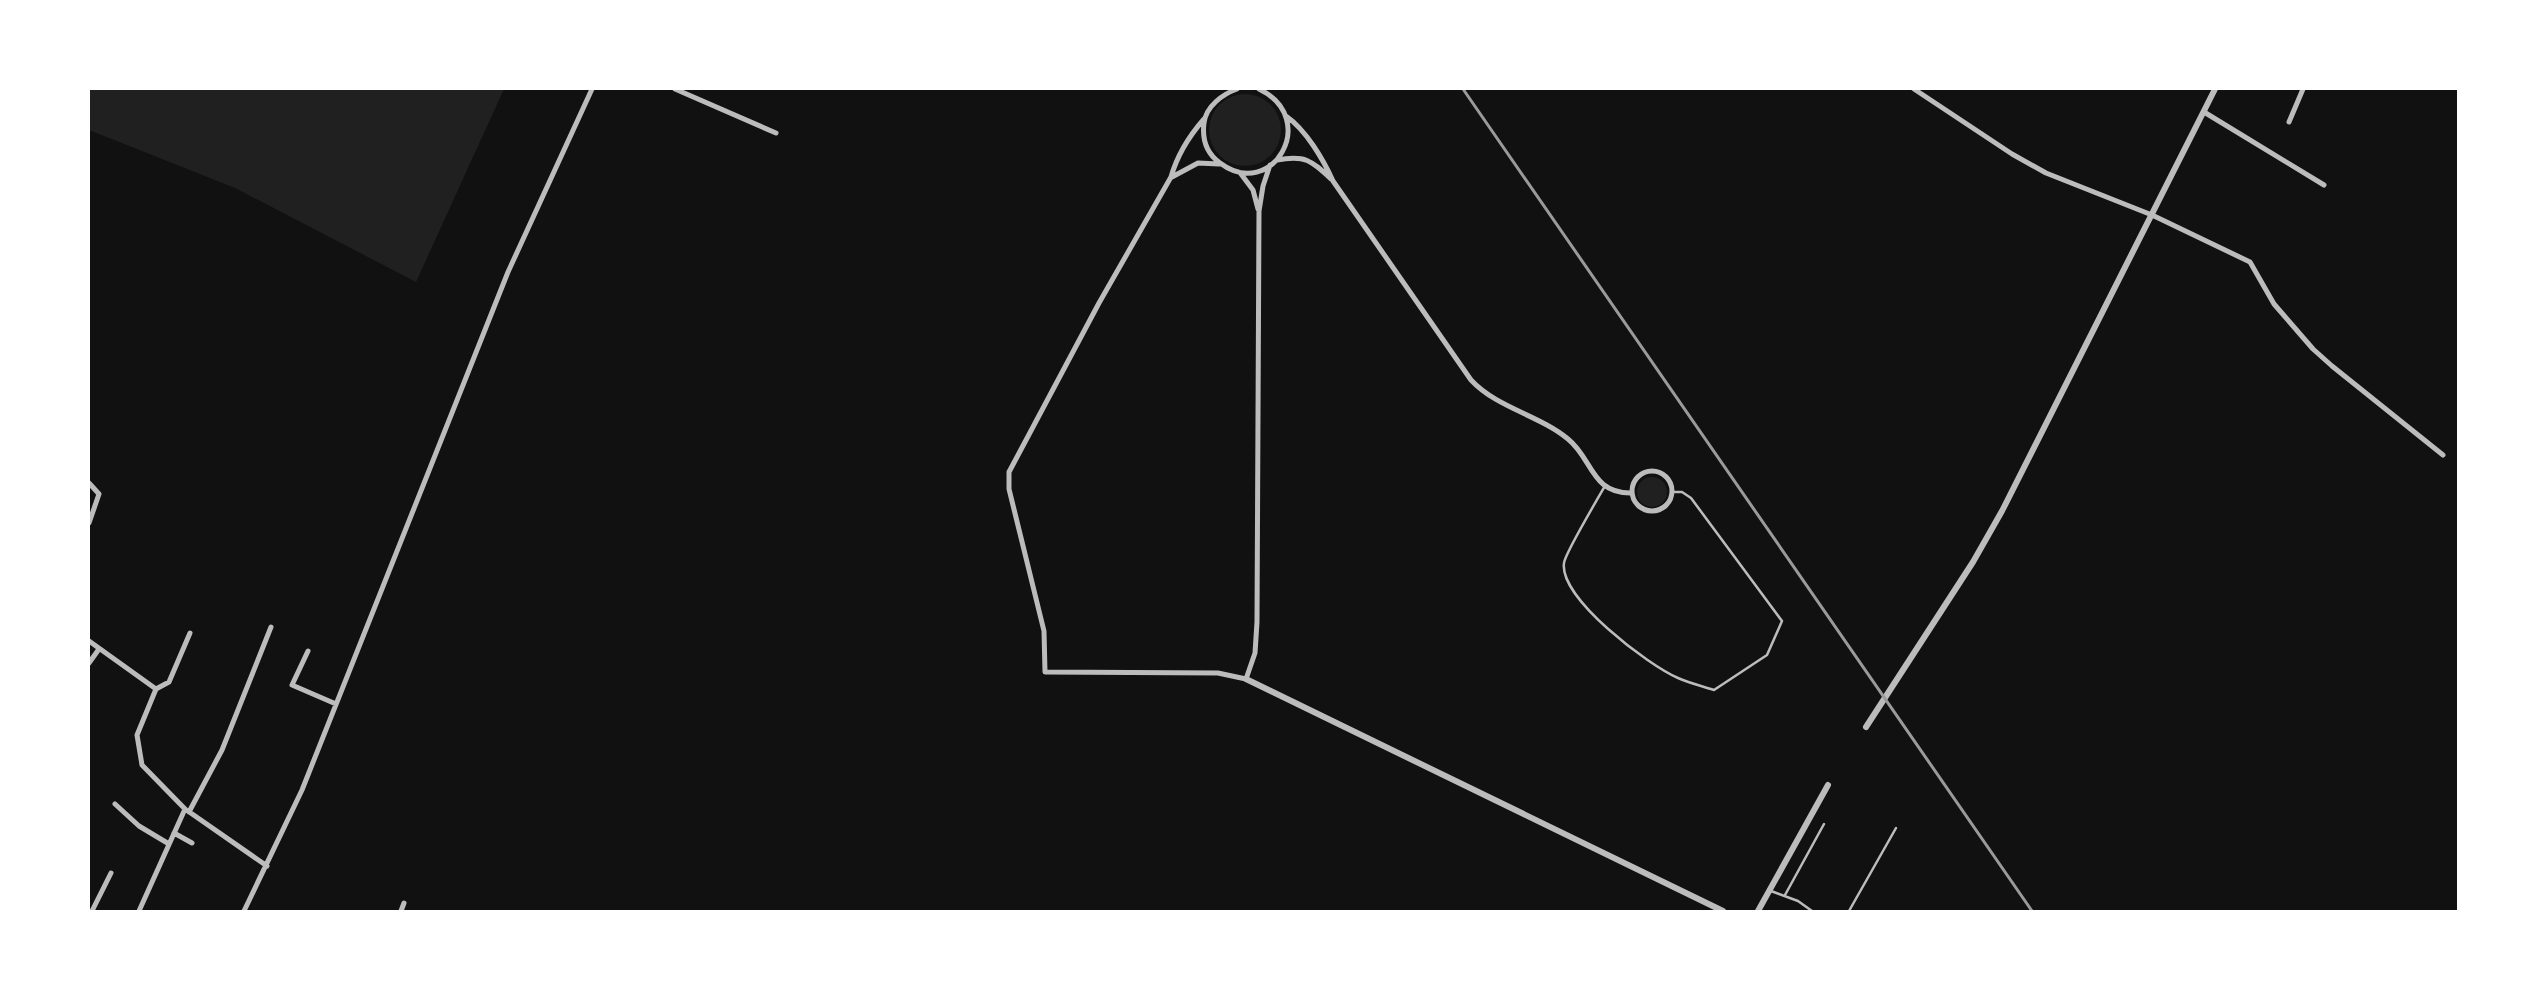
<svg xmlns="http://www.w3.org/2000/svg" width="2547" height="1000" font-family="'Nunito Sans',sans-serif">
  <rect width="100%" height="100%" fill="#111"/>
  <path fill="#202020" d="M89,89H504L416,282L235,188L89,130Z
    M1209 130a36 36 0 1 1 72 0a36 36 0 1 1-72 0Z
    M1637 492a15 15 0 1 1 30 0a15 15 0 1 1-30 0Z"/>
  <g fill="none" stroke-linecap="round" stroke-linejoin="round">
    <path stroke="#bcbcbc" stroke-width="2.5" d="M1605,486C1598,498 1565,554 1564,563C1559,598 1648,665 1678,678C1689,683 1702,686 1714,690L1767,655L1782,621L1691,498L1682,492H1673
      M1771,891L1798,901L1812,911
      M1785,895L1824,824
      M1849,911L1896,828"/>
    <path stroke="#bcbcbc" stroke-width="5" d="M675,89L776,133
      M1237,89C1223,94 1206,106 1204,123C1202,139 1206,153 1220,163C1272,202 1321,119 1259,89
      M1914,89L2012,154L2046,173L2152,215L2250,262L2274,304L2313,349L2332,366L2443,455
      M2204,112L2324,185
      M1286,116C1306,130 1323,159 1333,181L1471,380C1497,408 1539,415 1568,439C1593,459 1591,494 1632,493
      M1204,119C1190,135 1177,156 1171,177L1099,303L1009,472V489L1044,631L1045,672L1218,673L1246,679L1255,653L1257,622L1259,211L1263,186L1270,165
      M2289,122L2303,89
      M1277,160C1305,155 1311,160 1331,179
      M1241,174L1253,190L1258,209
      M1172,177L1198,163L1219,164
      M1632 491a20 20 0 1 1 40 0a20 20 0 1 1-40 0Z
      M89,483L99,494L89,523
      M89,641L156,689L137,735L142,765L185,809L267,866
      M308,651L292,685L336,704
      M89,663L99,649
      M156,689L169,682L190,633
      M115,804L139,826L169,844
      M189,812L222,750L271,627
      M174,833L192,843
      M92,911L111,873
      M139,911L185,809
      M244,911L302,790L508,272L592,89
      M401,911L404,903"/>
    <path stroke="#bcbcbc" stroke-width="6" d="M1246,679L1723,911
      M1866,727L1973,562L2002,511L2215,89
      M1758,911L1828,785"/>
    <path stroke="#9a9a9a" stroke-width="3" d="M1463,89L2032,911"/>
  </g>
  <rect width="2547" height="1000" fill="none" stroke="#ffffff" stroke-width="180"/>
</svg>
